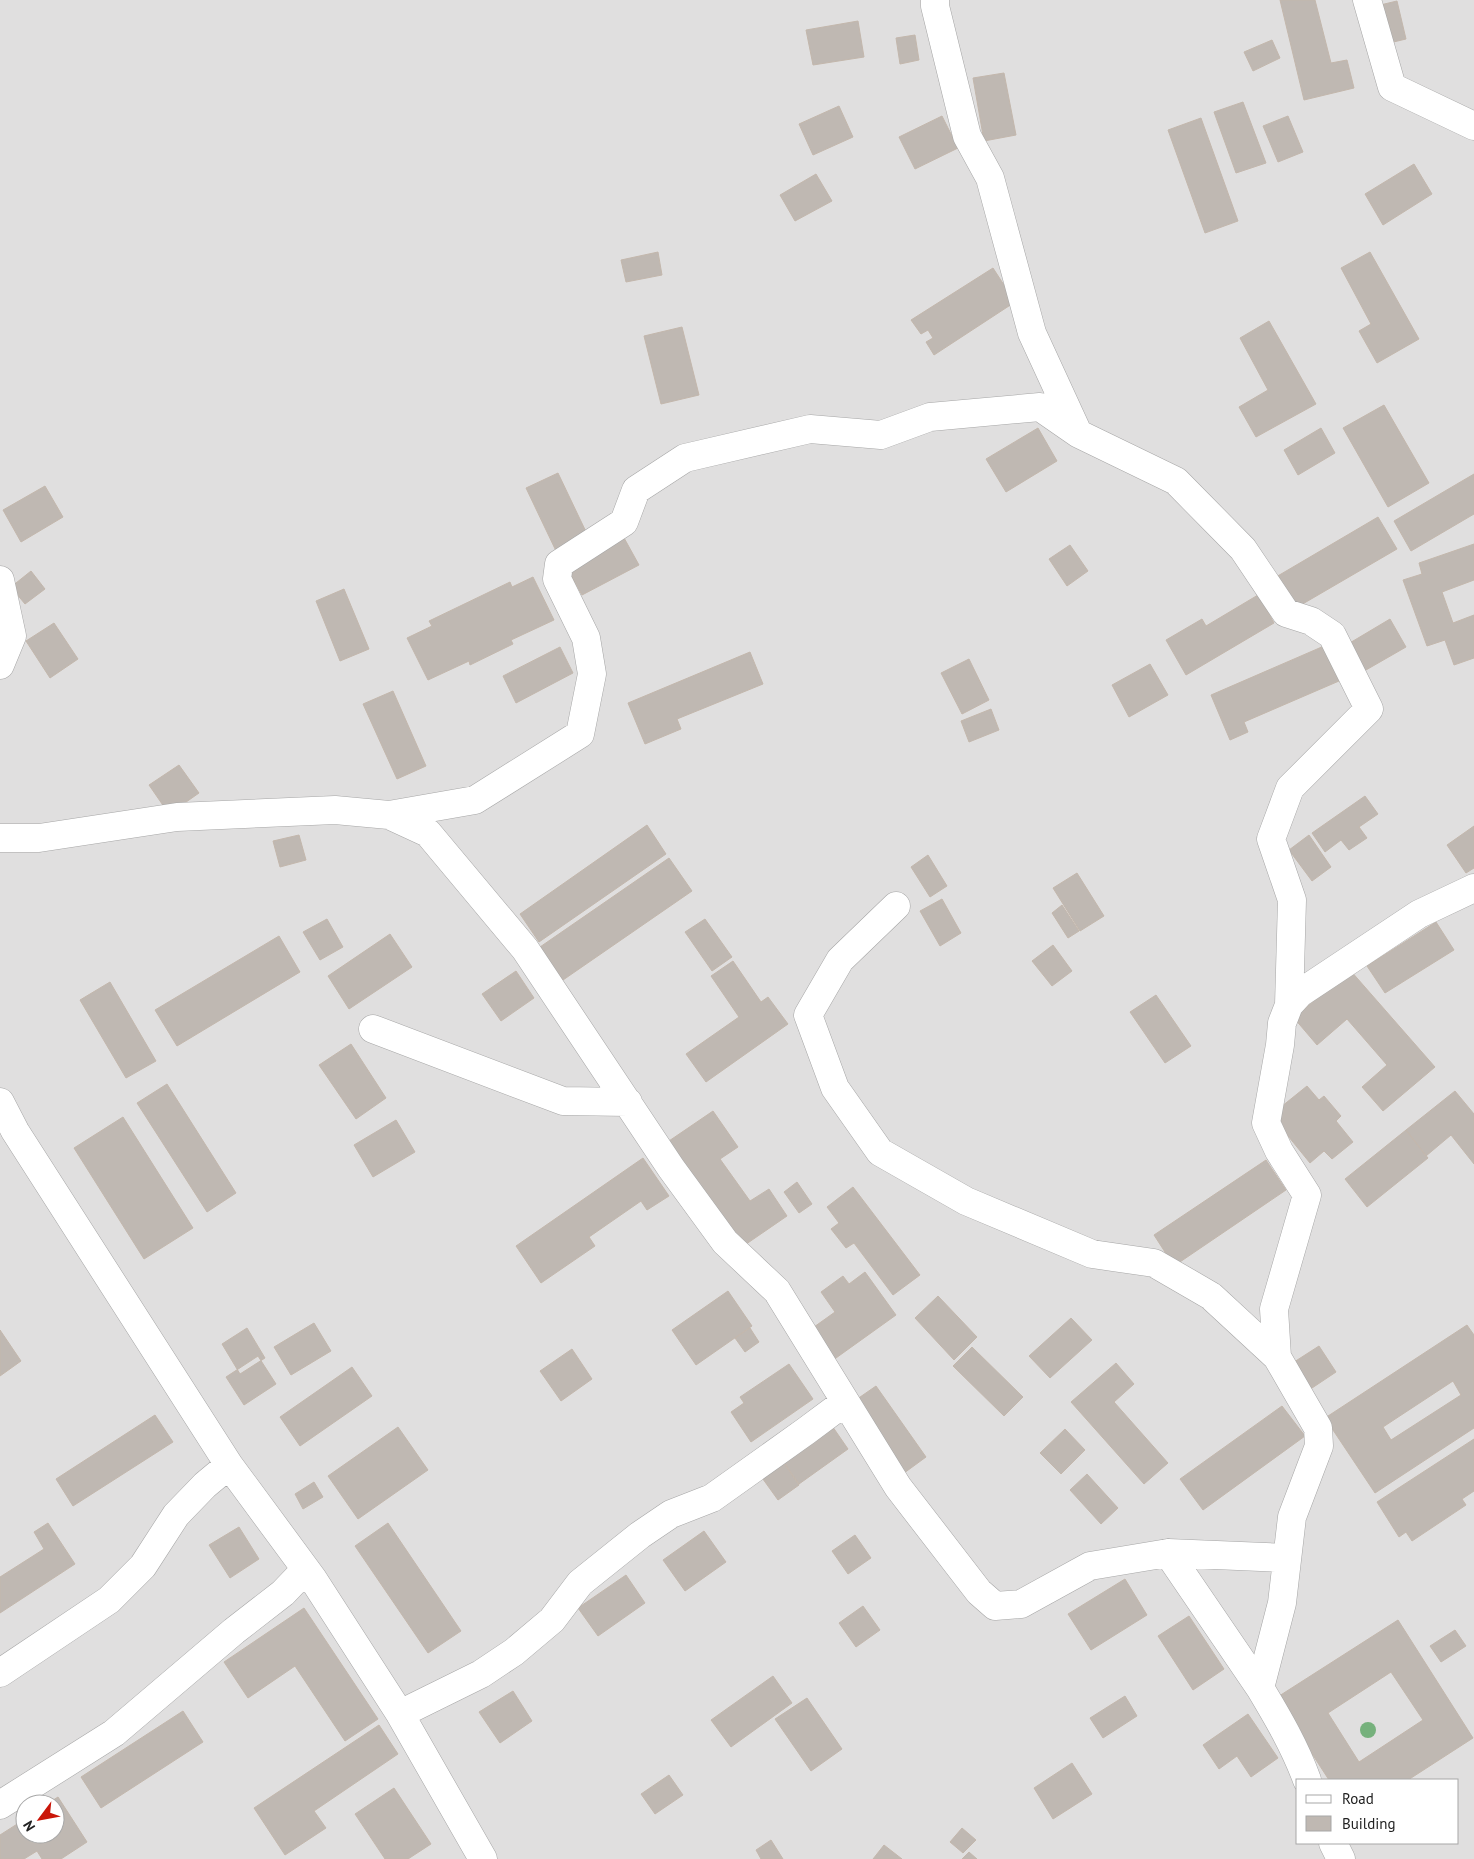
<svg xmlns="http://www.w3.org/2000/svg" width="1474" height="1859" font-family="'PT Sans',sans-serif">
  <rect width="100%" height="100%" fill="#f1efe9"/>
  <path fill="#e0dfdf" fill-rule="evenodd" d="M0,0H1474V1859H0ZM1298,1780H1458V1843H1298ZM25,1804H55V1834H25Z"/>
  <path fill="#bfb8b2" stroke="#c3b7ac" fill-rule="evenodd" d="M1280,0H1315L1331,63L1347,60L1354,88L1304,100Z
    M1397,1L1406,39L1385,44L1376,6Z
    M858,21L864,57L813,65L806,30Z
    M915,35L919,60L900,64L896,38Z
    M1272,40L1280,58L1253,71L1244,52Z
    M1004,73L1016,135L984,141L973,78Z
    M1243,102L1266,163L1236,173L1214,112Z
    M839,106L853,137L813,155L799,124Z
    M942,116L958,148L915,169L899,137Z
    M1288,116L1303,152L1278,162L1263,126Z
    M1201,118L1238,221L1205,233L1168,130Z
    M1414,164L1432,194L1383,225L1365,194Z
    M816,174L832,201L795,221L780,195Z
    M658,252L662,275L626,282L621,260Z
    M1370,252L1419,339L1377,363L1359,331L1371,324L1341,268Z
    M993,268L1015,302L934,355L926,342L933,338L928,330L921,334L911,320Z
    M1269,321L1316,404L1256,437L1239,407L1268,390L1240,338Z
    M682,327L699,395L661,404L644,336Z
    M1384,405L1429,483L1388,507L1343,428Z
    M1038,428L1057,461L1006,492L986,459Z
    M1321,428L1335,453L1298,475L1284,450Z
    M558,473L589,538L557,553L526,488Z
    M1474,474V514L1411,551L1394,521Z
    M45,486L63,517L21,542L3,510Z
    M1378,517L1397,549L1294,609L1276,577Z
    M623,536L639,565L582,595L566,566Z
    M1474,544V580L1442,592L1453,623L1474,615V658L1454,665L1445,640L1427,646L1403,580L1422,574L1419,563Z
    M1070,545L1088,571L1067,586L1049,559Z
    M31,571L45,589L25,604L11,587Z
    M533,577L554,620L511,640L513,644L470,665L469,661L428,680L407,638L432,626L429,621L510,582L512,587Z
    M344,589L369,649L340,661L316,601Z
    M1258,595L1274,623L1186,675L1166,640L1202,619L1206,626Z
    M1390,619L1406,647L1359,674L1343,647Z
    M54,623L78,659L50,678L26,641Z
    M1324,646L1339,681L1244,722L1248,732L1230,740L1211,695Z
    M560,647L573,673L516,703L503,676Z
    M750,652L763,684L677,719L681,729L645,744L628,703Z
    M969,659L989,700L962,714L941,673Z
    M1150,664L1168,695L1129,717L1112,685Z
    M393,691L426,766L397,779L363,704Z
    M991,709L999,730L969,742L961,721Z
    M179,765L199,793L169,814L149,785Z
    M1365,796L1378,814L1359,827L1367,838L1349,850L1341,840L1325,852L1312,833Z
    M647,825L666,854L539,942L520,914Z
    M1474,826V868L1466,873L1447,845Z
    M299,835L306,860L280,867L273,841Z
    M1309,835L1331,867L1312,881L1289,850Z
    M928,855L947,886L930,897L911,867Z
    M669,858L692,891L563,980L540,947Z
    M1077,873L1104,916L1080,931L1053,888Z
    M942,899L961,933L940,946L920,911Z
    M1062,905L1079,931L1068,938L1052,913Z
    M327,919L343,947L320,960L303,932Z
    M705,919L732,957L712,971L685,932Z
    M1436,922L1454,950L1385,993L1367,966Z
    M390,934L412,967L349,1009L328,976Z
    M279,936L300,972L177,1046L155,1010Z
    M1053,945L1072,971L1052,986L1032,961Z
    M733,961L761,1002L768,997L788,1024L706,1082L686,1054L739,1017L711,976Z
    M1350,970L1435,1067L1383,1111L1362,1087L1387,1065L1347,1019L1317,1045L1294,1018Z
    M516,971L534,998L501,1021L482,994Z
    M110,982L156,1061L126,1078L80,1000Z
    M1156,995L1191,1046L1165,1063L1130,1012Z
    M351,1044L386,1098L356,1119L319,1065Z
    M167,1084L236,1193L207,1212L137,1103Z
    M1307,1086L1319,1100L1324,1096L1341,1116L1336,1121L1353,1142L1332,1159L1324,1151L1310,1163L1271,1115Z
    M1455,1091L1474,1114V1164L1451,1135L1426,1156L1406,1130Z
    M713,1111L738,1147L720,1159L750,1201L769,1189L787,1216L739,1249L666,1143Z
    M123,1117L193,1228L144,1259L74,1148Z
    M396,1120L415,1152L373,1177L354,1145Z
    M1406,1130L1428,1158L1367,1207L1345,1179Z
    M643,1158L669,1196L647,1210L641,1201L589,1237L595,1246L541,1283L516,1246Z
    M1266,1160L1286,1190L1174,1266L1154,1235Z
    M797,1182L812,1204L799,1213L784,1192Z
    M853,1187L920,1275L893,1295L854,1243L846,1248L831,1229L839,1223L827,1207Z
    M865,1272L896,1315L829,1363L807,1332L835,1312L821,1292L843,1276L849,1284Z
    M728,1291L752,1326L696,1365L672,1330Z
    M938,1296L977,1337L954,1360L915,1318Z
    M1071,1318L1092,1340L1050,1378L1029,1356Z
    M314,1323L331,1351L291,1375L274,1347Z
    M1467,1325L1474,1335V1428L1375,1493L1325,1418ZM1453,1381L1461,1395L1391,1440L1383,1427Z
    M247,1328L265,1358L240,1374L222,1344Z
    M750,1328L759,1342L745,1352L735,1338Z
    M0,1330L21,1361L0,1376Z
    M1319,1346L1336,1372L1309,1390L1291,1364Z
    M972,1347L1023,1397L1004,1416L953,1366Z
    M572,1349L592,1379L561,1401L540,1371Z
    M258,1356L276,1384L244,1405L226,1377Z
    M1116,1363L1134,1384L1114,1402L1168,1463L1144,1484L1071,1402Z
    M789,1364L813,1399L751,1442L731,1412L744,1403L740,1397Z
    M352,1367L372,1396L300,1446L280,1417Z
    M876,1386L926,1457L900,1476L850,1404Z
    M1282,1406L1305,1436L1203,1510L1180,1479Z
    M155,1415L173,1442L73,1506L56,1479Z
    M828,1420L848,1449L799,1484L778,1454Z
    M398,1427L428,1470L358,1519L328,1476Z
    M1065,1429L1085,1450L1061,1474L1040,1453Z
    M1474,1439V1491L1462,1499L1466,1505L1412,1541L1406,1532L1399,1537L1377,1502Z
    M777,1453L799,1485L778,1500L755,1468Z
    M1087,1474L1118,1508L1101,1524L1070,1490Z
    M314,1482L323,1497L303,1509L295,1494Z
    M48,1523L75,1564L0,1613V1577L44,1549L34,1532Z
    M388,1523L461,1631L428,1653L355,1546Z
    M239,1527L259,1559L230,1578L209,1545Z
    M704,1531L726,1562L685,1591L663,1560Z
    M855,1535L871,1558L848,1574L832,1551Z
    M626,1575L645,1603L598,1636L578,1608Z
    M1125,1579L1147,1615L1091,1650L1068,1614Z
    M863,1606L880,1630L856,1647L839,1623Z
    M304,1608L378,1719L345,1741L295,1666L248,1698L224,1662Z
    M1189,1616L1224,1669L1193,1690L1158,1636Z
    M1398,1620L1473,1738L1408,1780H1329L1276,1698ZM1391,1672L1423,1720L1359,1762L1328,1713Z
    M1455,1630L1466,1646L1441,1662L1430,1646Z
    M773,1676L792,1703L731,1747L711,1720Z
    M513,1691L532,1721L500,1743L479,1712Z
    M1125,1696L1137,1716L1103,1738L1090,1718Z
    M807,1698L842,1749L811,1771L775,1719Z
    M183,1711L203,1742L101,1808L81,1777Z
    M1248,1714L1278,1758L1251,1777L1237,1756L1219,1769L1203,1745Z
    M379,1725L398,1754L314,1811L326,1828L285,1855L254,1808Z
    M1072,1763L1092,1794L1053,1819L1034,1788Z
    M669,1775L683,1795L655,1814L641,1794Z
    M394,1788L431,1844L408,1859H385L355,1814Z
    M58,1797L87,1842L61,1859H42L37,1851L24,1859H0V1835L25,1819V1834H55V1804H47Z
    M962,1828L976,1840L963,1853L950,1842Z
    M771,1840L783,1859H761L756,1850Z
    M884,1845L902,1859H873Z
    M969,1852L977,1859H962Z"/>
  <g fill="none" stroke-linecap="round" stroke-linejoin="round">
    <defs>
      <path id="minor" d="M935,0V6L967,136L990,178L1032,333L1078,433
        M1367,0L1392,87L1474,126
        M0,580L12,636L0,665
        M389,815L475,800L580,734L592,674L586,638L557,579L559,564L624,522L636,490L685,458L810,429L881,435L930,417L1040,407L1079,434L1176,481L1243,549L1286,613L1311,621L1332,635L1369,709L1290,788L1271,839L1292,900L1289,1005
        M0,838H39L177,817L335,810L389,815L428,833L525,949L671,1168L725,1242L777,1291L898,1487L979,1592L995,1606L1021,1604L1090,1566L1168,1553L1287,1558
        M896,906L840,960L808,1015L835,1088L880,1152L966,1201L1092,1254L1154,1263L1211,1296L1277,1357
        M373,1029L563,1101L628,1102
        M0,1102L15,1131L229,1465L313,1579L400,1714L483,1859
        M1168,1553L1260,1688
        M0,1673L109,1600L143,1566L176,1515L205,1485L229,1465
        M400,1714L481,1674L514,1652L552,1620L580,1583L640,1535L671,1514L712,1498L806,1431L845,1402
        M1307,1780C1295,1747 1278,1718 1260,1688L1282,1603L1292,1517L1319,1446L1318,1428L1277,1357L1274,1309L1307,1195L1279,1151L1266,1123L1280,1045L1282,1023L1289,1005L1300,993L1419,914L1474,888
        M0,1805L114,1733L234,1631L283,1593L305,1570
        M1333,1843L1341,1859"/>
    </defs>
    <use href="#minor" stroke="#a6a6a6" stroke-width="29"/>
    <use href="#minor" stroke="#fff" stroke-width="28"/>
  </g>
  <circle fill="#76b17c" cx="1368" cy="1730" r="8"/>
  <rect x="1296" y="1779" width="162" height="65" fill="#ffffff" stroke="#a7a7a7"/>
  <rect x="1306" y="1795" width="25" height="8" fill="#ffffff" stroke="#a7a7a7"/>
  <text x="1342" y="1804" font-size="15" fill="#222222">Road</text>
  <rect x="1306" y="1816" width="25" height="15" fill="#bfb8b2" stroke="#a7a7a7"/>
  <text x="1342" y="1829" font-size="15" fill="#222222">Building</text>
  <g transform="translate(40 1819) rotate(238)"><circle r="24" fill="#ffffff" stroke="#a7a7a7"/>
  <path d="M0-4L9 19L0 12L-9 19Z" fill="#ca1609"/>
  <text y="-8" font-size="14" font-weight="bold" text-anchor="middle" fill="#222222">N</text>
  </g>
</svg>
